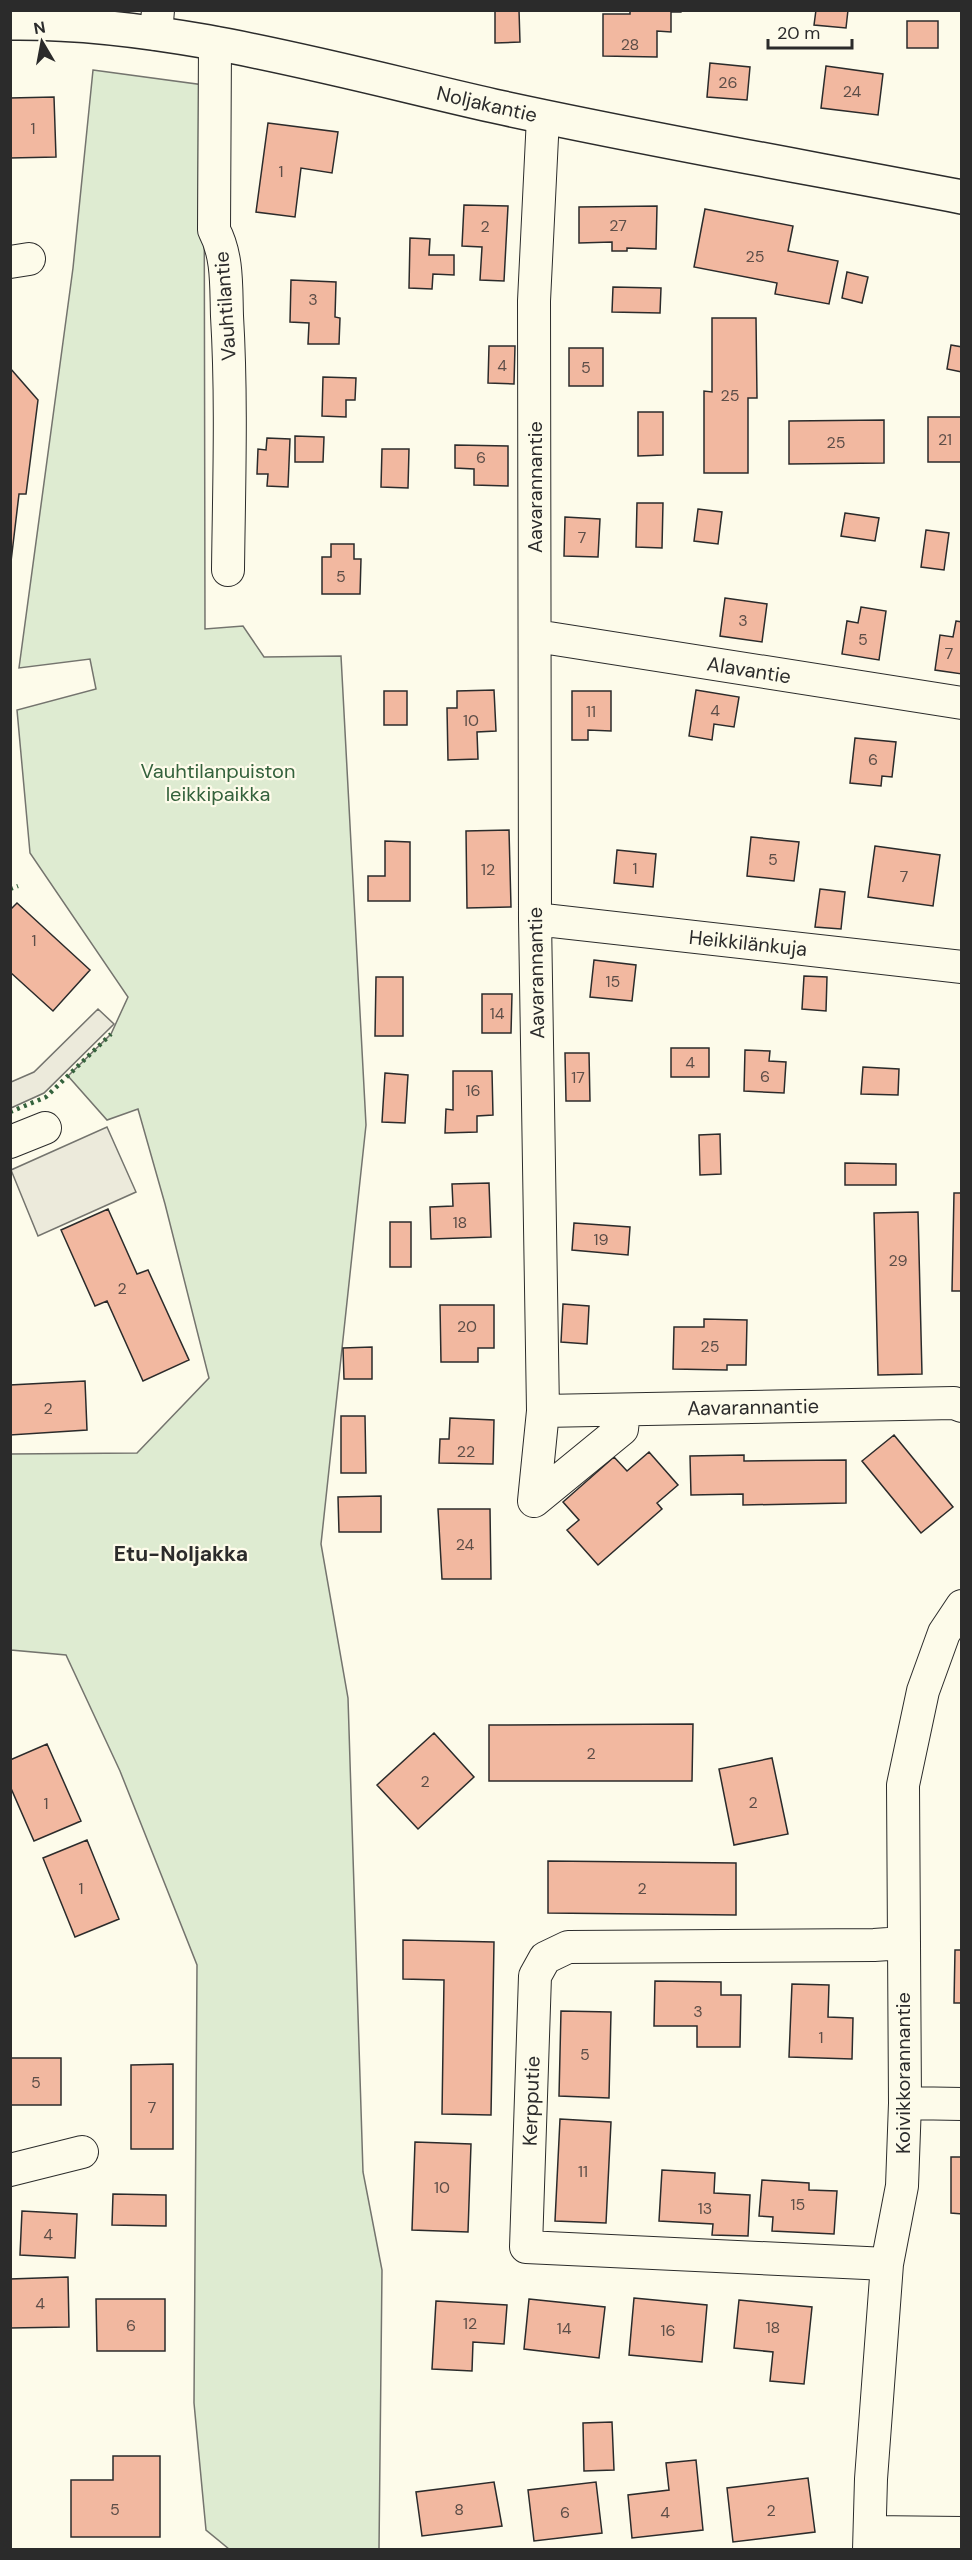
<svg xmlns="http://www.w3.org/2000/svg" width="972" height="2560" font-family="'DM Sans',sans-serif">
  <rect width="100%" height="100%" fill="#fdfbea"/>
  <path fill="#deebd1" stroke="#74746e" stroke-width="1.5" d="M93,70L204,85L205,629L243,626L264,657L341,656L366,1125L321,1544L348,1698L363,2172L382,2270L379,2549H229L206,2530L194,2403L197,1965L120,1771L66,1655L11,1650L10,1454L137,1453L209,1378L165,1204L138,1109L107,1120L68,1076L111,1034L128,997L30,853L17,710L96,689L90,659L19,668L73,268Z"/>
  <path fill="#eceadb" stroke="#74746e" stroke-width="1.5" d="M98,1009L114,1024L44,1093L11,1108V1082L34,1072Z
    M107,1127L136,1192L38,1236L11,1170Z"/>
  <path fill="#f2b8a0" stroke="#2b2b2b" stroke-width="1.5" d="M495,10H519L520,42L495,43Z
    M630,10H682L681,12H671V32L657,31V57L603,56V14H630Z
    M816,10H848L846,28L814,25Z
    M907,21H938V48H907Z
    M710,63L750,67L747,100L707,97Z
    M826,66L883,74L878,115L821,108Z
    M54,97L56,157L10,158V98Z
    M268,123L338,132L332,173L301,168L295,217L256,212Z
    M464,205L508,206L504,281L480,280L482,247L462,246Z
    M657,206L656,249L627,248V251H612V242L579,243V207Z
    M705,209L793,226L788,251L838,261L829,304L775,294L777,283L694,267Z
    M410,238L430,239L429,255H454V275L433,274L432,289L409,288Z
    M847,272L868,277L862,303L842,298Z
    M291,280L336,282L335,317L340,318L339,344H308L309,323L290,322Z
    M613,287L661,288L660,313L612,312Z
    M712,318H756L757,398H748V473H704V391L712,392Z
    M951,345L962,347V372L947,369Z
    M489,346H515L514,384L488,383Z
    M569,348H603V386H569Z
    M10,368L38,400L26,494H19L10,570Z
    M323,377L356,378L355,400H346V417L322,416Z
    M638,412H663V455L638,456Z
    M928,417H962V462H928Z
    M884,420V463L789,464V421Z
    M295,436L324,437L323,462H295Z
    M267,438L290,439L288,487L267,486L268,474H257L258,449L266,450Z
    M455,445L508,446V486L474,485V469L455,468Z
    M382,449H409L408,488L381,487Z
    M637,503H663L662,548L636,547Z
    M698,509L722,512L718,544L694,541Z
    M845,513L879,518L875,541L841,536Z
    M565,517L600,519L598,557L564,556Z
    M926,530L949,533L944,570L921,567Z
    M331,544H354V559H361L360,594H322V557H331Z
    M725,598L767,604L762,642L720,636Z
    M861,607L886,611L879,660L842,654L847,621L858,623Z
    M956,621L962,622V674L935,670L940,635L953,637Z
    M494,690L496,731L477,732L478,759L448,760L447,708H457V691Z
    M696,690L739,697L734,727L714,724L712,740L689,736Z
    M384,691H407V725H384Z
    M572,691H611V731L588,730V740H572Z
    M855,738L896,742L892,777L882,776L881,786L850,783Z
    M509,830L511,907L467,908L466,831Z
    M751,837L799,842L794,881L747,876Z
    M385,841L410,842V901H368V876H385Z
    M875,846L940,855L933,906L868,897Z
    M617,850L656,854L653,887L614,883Z
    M820,889L845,892L841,929L815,927Z
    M17,903L90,970L53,1011L10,972V910Z
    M594,960L636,965L632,1001L590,997Z
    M804,976L827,977L826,1011L802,1009Z
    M376,977H403V1036H375Z
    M482,994H512L511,1033H482Z
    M671,1048H709V1077H671Z
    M745,1050L770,1051L769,1061L786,1062L784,1093L744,1091Z
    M565,1053H589L590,1101H566Z
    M863,1067L899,1069L898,1095L861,1094Z
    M453,1071H492L493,1115L477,1116V1132L445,1133L446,1109L453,1110Z
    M385,1073L408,1075L405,1123L382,1122Z
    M720,1134L721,1174L700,1175L699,1135Z
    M845,1163L896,1164V1185H845Z
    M489,1183L491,1237L431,1239L430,1207L453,1206L452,1184Z
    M954,1193H962V1291H952Z
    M108,1209L137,1274L148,1270L189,1360L143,1381L107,1301L95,1306L61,1230Z
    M918,1212L922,1374L878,1375L874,1213Z
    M390,1222H411V1267H390Z
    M574,1223L630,1227L628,1255L572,1250Z
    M563,1304L589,1306L587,1344L561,1342Z
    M440,1305H494V1348H478V1362H441Z
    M704,1319L747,1320L746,1365H727V1370L673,1369L674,1327H704Z
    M372,1347V1379H344L343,1348Z
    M85,1381L87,1430L10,1435V1385Z
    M341,1416H365L366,1473H341Z
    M450,1418L494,1420L493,1464L439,1463L440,1439H449Z
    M894,1435L953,1507L921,1533L862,1461Z
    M649,1452L678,1485L657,1503L662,1509L598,1565L567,1530L579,1520L563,1502L614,1457L627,1471Z
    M744,1455V1461L846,1460V1503L743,1505V1494L691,1495L690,1456Z
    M381,1496V1532H339L338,1497Z
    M438,1509H490L491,1579H442Z
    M693,1724L692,1781H489V1725Z
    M434,1733L474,1777L418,1829L377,1785Z
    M47,1744L81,1821L34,1841L10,1786V1760Z
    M772,1758L788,1834L734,1845L719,1769Z
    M87,1840L119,1919L75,1937L43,1858Z
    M548,1861L736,1863V1915L548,1913Z
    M403,1940L494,1942L491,2115L442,2114L444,1980L403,1979Z
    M955,1950H962V2003H954Z
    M655,1981L721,1982V1995H741L740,2047H697V2026H654Z
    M792,1984L829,1985L828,2017L853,2018L852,2059L789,2057Z
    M561,2011L611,2012L609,2098L559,2096Z
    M10,2058H61V2105H10Z
    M173,2064V2149H131V2065Z
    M560,2119L611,2122L606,2223L555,2221Z
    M415,2142L471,2144L468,2232L412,2230Z
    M951,2157H962V2214L951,2213Z
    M662,2170L715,2173L714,2193L750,2195L748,2236L712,2235L713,2224L659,2221Z
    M762,2180L809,2183V2190L837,2191L834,2234L772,2231L773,2217L759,2216Z
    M113,2194L166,2195V2226L112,2225Z
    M22,2211L77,2214L75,2258L20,2255Z
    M68,2277L69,2327L10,2328V2279Z
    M634,2298L707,2305L702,2362L629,2355Z
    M96,2299H165V2351H97Z
    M529,2299L605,2307L599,2358L524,2349Z
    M739,2300L812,2307L804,2384L770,2381L773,2352L734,2348Z
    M436,2301L507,2305L504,2344L473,2342L472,2371L432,2369Z
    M612,2422L614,2470L584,2471L583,2423Z
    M113,2456H160V2537H71V2480H113Z
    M696,2460L703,2530L632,2538L628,2495L669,2490L666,2463Z
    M808,2478L815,2532L733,2542L727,2488Z
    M494,2482L502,2526L422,2536L416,2492Z
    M596,2482L602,2533L534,2541L528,2490Z"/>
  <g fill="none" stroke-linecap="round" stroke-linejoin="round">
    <defs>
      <path id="minor" d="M156,34L158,10
        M215,43L214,230C228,256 226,287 227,316C232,400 229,485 228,570
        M543,117L534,301L535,919L543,1411L954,1403L962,1406
        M10,262L29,259
        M536,636L962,703
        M535,919L962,967
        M10,1142L45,1128
        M534,1501L622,1429L624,1410
        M534,1501L543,1411
        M905,2103L962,2104
        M10,2170L82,2152
        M887,2264L526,2247L535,1976L545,1958L568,1947L874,1945L903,1943
        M870,2532L962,2533
        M869,2550L871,2479L887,2264L902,2186L905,2103L903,1785L923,1691L944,1633L962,1606"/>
      <path id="major" d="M10,23C169,21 339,71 494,106C649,140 806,167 962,197"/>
    </defs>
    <use href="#minor" stroke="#2b2b2b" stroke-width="34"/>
    <use href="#major" stroke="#2b2b2b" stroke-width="36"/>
    <use href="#minor" stroke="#fdfbea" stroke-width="32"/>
    <use href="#major" stroke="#fdfbea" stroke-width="33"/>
    <path stroke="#34623c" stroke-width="4.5" stroke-dasharray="3 4.5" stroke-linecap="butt" d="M10,889L18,886
      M10,1112L46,1097L111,1034"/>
  </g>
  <g text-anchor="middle" stroke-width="4.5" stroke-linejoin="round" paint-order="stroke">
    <g font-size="16" fill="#5d4e48">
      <text x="630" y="50">28</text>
      <text x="728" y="88">26</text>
      <text x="852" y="97">24</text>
      <text x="33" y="134">1</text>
      <text x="281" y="177">1</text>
      <text x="618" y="231">27</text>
      <text x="485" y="232">2</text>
      <text x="755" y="262">25</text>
      <text x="313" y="305">3</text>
      <text x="502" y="371">4</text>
      <text x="586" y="373">5</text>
      <text x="730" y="401">25</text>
      <text x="945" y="445">21</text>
      <text x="836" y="448">25</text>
      <text x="481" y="463">6</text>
      <text x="582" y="543">7</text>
      <text x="341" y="582">5</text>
      <text x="743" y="626">3</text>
      <text x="863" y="645">5</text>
      <text x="949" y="659">7</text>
      <text x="715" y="716">4</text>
      <text x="591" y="717">11</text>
      <text x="471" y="726">10</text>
      <text x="873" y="765">6</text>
      <text x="773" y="865">5</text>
      <text x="635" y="874">1</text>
      <text x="488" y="875">12</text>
      <text x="904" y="882">7</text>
      <text x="34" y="946">1</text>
      <text x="613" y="987">15</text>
      <text x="497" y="1019">14</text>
      <text x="690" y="1068">4</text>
      <text x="765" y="1082">6</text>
      <text x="578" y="1083">17</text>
      <text x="473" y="1096">16</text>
      <text x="460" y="1228">18</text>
      <text x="601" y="1245">19</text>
      <text x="898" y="1266">29</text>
      <text x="122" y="1294">2</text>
      <text x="467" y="1332">20</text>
      <text x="710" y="1352">25</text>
      <text x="48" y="1414">2</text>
      <text x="466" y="1457">22</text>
      <text x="465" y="1550">24</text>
      <text x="591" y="1759">2</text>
      <text x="425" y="1787">2</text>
      <text x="753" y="1808">2</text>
      <text x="46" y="1809">1</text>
      <text x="81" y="1894">1</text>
      <text x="642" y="1894">2</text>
      <text x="698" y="2017">3</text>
      <text x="821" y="2043">1</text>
      <text x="585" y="2060">5</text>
      <text x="36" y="2088">5</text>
      <text x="152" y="2113">7</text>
      <text x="583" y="2177">11</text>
      <text x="442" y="2193">10</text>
      <text x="798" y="2210">15</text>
      <text x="705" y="2214">13</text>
      <text x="48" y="2240">4</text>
      <text x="40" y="2309">4</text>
      <text x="470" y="2329">12</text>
      <text x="131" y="2331">6</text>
      <text x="773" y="2333">18</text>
      <text x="564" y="2334">14</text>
      <text x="668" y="2336">16</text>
      <text x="115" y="2515">5</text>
      <text x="459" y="2515">8</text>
      <text x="771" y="2516">2</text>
      <text x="565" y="2518">6</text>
      <text x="665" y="2518">4</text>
    </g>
    <g font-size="20" fill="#2b2b2b" stroke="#fdfbea">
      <text transform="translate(487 104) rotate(13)" y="7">Noljakantie</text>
      <text transform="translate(225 306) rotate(-94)" y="7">Vauhtilantie</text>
      <text transform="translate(535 487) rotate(-90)" y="7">Aavarannantie</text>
      <text transform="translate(749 670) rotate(9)" y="7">Alavantie</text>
      <text transform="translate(748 943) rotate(6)" y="7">Heikkilänkuja</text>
      <text transform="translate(536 973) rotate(-91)" y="7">Aavarannantie</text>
      <text transform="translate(753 1407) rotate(-1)" y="7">Aavarannantie</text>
      <text transform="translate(903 2073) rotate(-90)" y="7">Koivikkorannantie</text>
      <text transform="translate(531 2101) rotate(-88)" y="7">Kerpputie</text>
    </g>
    <g font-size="20" fill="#34623c" stroke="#fdfbea">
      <text x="218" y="778">Vauhtilanpuiston<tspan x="218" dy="23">leikkipaikka</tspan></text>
    </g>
    <g font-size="21" font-weight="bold" fill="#2b2b2b" stroke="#fdfbea">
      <text x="181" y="1561">Etu-Noljakka</text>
    </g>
  </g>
  <rect width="972" height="2560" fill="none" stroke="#2b2b2b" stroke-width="24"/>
  <g transform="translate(42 42) rotate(350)" stroke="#fdfbea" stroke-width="4.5" paint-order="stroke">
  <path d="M0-4.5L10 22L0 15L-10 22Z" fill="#2b2b2b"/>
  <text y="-9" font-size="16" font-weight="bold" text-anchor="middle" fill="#2b2b2b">N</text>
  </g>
  <path d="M768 39v9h84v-9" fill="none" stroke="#2b2b2b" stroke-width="3"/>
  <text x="777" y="39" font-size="18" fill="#2b2b2b" stroke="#fdfbea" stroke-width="4.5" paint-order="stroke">20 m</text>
</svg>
